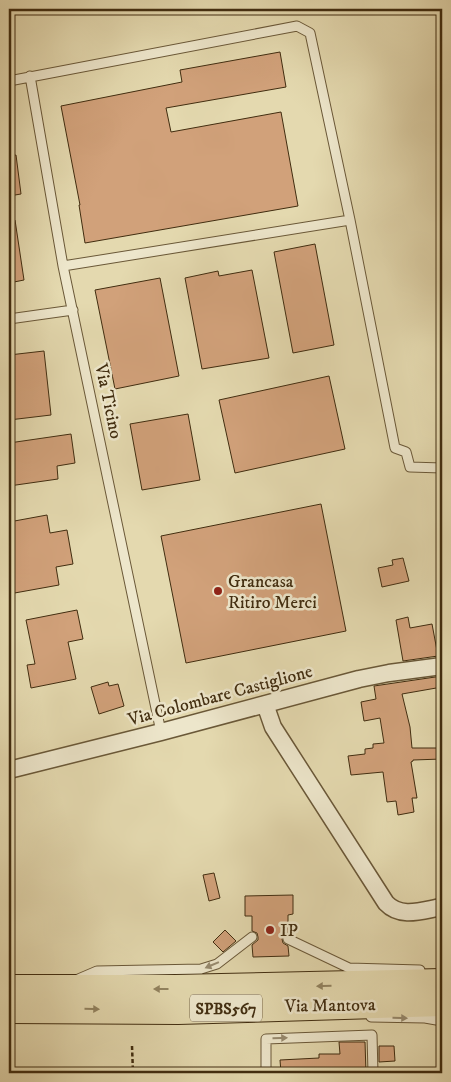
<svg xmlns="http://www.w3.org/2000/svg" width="451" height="1082" font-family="'IM FELL DW Pica',serif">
  <rect width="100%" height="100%" fill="#e4d9af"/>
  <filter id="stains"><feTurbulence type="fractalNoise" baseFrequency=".004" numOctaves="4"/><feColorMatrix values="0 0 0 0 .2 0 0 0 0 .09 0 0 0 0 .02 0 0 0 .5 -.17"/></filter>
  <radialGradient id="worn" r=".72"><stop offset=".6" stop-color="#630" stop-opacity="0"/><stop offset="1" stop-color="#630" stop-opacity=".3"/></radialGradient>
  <path fill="#d1a17a" stroke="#412d10" d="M280,52L286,87L166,108L171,132L281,112L298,206L85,243L79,205H80L61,106L182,82L180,70Z
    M16,155L21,194L9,196V156Z
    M9,220H15L24,280L9,283Z
    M315,244L334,345L293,353L274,252Z
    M252,270L269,358L202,369L185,278L218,271L219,276Z
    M160,278L179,376L115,389L95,290Z
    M44,351L51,415L9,420V355Z
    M329,376L345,449L235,473L219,400Z
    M188,414L200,480L142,490L130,424Z
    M71,434L75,463L57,466L58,479L9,486V443Z
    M321,504L346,631L186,663L161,536Z
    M47,515L50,533L67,530L73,564L56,567L59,585L9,594V522Z
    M403,558L409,581L382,587L378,568L393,565L392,560Z
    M77,610L83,639L68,642L76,679L31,688L27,665L35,664L26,620Z
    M408,617L410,628L432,624L438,656L403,661L396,620Z
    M442,676V687L402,694L410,727L412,748H442V759L413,760V761L411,762L417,798H412L414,812L398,815L396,801L387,802L383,772L351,775L348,756L365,754V749L373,748V744L384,743L380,718L364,721L361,702L376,699L374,686Z
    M108,682L109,686L118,684L124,706L99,714L91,687Z
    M214,873L220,898L209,901L203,875Z
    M293,895V914L288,915V933L284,934L282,939L283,943L288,946L289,956L253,957L252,945L258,940V937L257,933L252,931V916H245V896Z
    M225,930L236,941L223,952L213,942Z
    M339,1042H365L366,1073H281L280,1060L319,1058V1054H340Z
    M379,1046H394L395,1061L379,1062Z"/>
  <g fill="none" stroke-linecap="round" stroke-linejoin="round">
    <defs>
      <path id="lane" d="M30,76L63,266L161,732
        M9,81L297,26L310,33L350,220L395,448L406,452L410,467L442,468
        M63,266L350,220
        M9,319L73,310
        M288,939L349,968L420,970
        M76,980L97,971L201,969L217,964L252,937
        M371,1017L425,1018L442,1021
        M266,1073V1039L372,1035L373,1073"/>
      <path id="street" d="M265,704L273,727L386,903C401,919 423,910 442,907
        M9,770L161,732L359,679L389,673L442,666"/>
      <path id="highway" d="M9,989H175L442,983
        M9,1009L178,1010L442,1002"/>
    </defs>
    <use href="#lane" stroke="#6a5838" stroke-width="11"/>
    <use href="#street" stroke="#6a5838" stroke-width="19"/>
    <use href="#highway" stroke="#412d10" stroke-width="30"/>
    <path stroke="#412d10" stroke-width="2.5" stroke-dasharray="4 2.5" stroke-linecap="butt" d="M132,1046L133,1073
      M166,1067V1073"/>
    <use href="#lane" stroke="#ede6cb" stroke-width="9"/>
    <use href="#street" stroke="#ede6cb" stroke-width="16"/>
    <use href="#highway" stroke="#e4d9af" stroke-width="28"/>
  </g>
  <defs><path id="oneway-solid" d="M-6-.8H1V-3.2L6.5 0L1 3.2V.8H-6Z" transform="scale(1.25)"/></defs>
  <g fill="#978a6e">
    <use href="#oneway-solid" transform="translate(212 965) rotate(157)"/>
    <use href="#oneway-solid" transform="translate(400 1018) rotate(1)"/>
    <use href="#oneway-solid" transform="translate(280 1038) rotate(-2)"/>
  </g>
  <g fill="#928360">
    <use href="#oneway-solid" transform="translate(324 986) rotate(179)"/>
    <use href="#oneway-solid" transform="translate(161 989) rotate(180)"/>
    <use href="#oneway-solid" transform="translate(92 1009) rotate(1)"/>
  </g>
  <g fill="#8f2418" stroke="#ede6cb" stroke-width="2">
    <circle cx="218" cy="591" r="5"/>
    <circle cx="270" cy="930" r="5"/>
  </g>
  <g text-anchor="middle" stroke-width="5" stroke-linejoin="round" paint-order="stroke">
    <rect fill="#ede6cb" stroke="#756448" stroke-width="1" x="190" y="994.5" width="72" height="27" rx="4"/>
    <g font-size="16" font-weight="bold" fill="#412d10">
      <text x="226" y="1014">SPBS567</text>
    </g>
    <g font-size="18" fill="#412d10" stroke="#ede6cb">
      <text transform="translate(109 401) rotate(78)" y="6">Via Ticino</text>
      <text transform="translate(220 695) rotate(-15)" y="6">Via Colombare Castiglione</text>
      <text transform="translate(330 1005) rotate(-1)" y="6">Via Mantova</text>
    </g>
    <g font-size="18" fill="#412d10" stroke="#ede6cb" text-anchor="start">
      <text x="228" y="587">Grancasa<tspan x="228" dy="21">Ritiro Merci</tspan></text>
      <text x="280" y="936">IP</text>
    </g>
  </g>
  <rect width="451" height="1082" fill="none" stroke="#e4d9af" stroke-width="30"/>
  <rect x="10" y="10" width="431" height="1062" fill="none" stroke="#412d10" stroke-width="2.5"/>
  <rect x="15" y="15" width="421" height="1052" fill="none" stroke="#412d10"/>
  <rect width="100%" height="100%" filter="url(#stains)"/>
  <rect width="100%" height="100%" fill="url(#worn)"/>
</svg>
